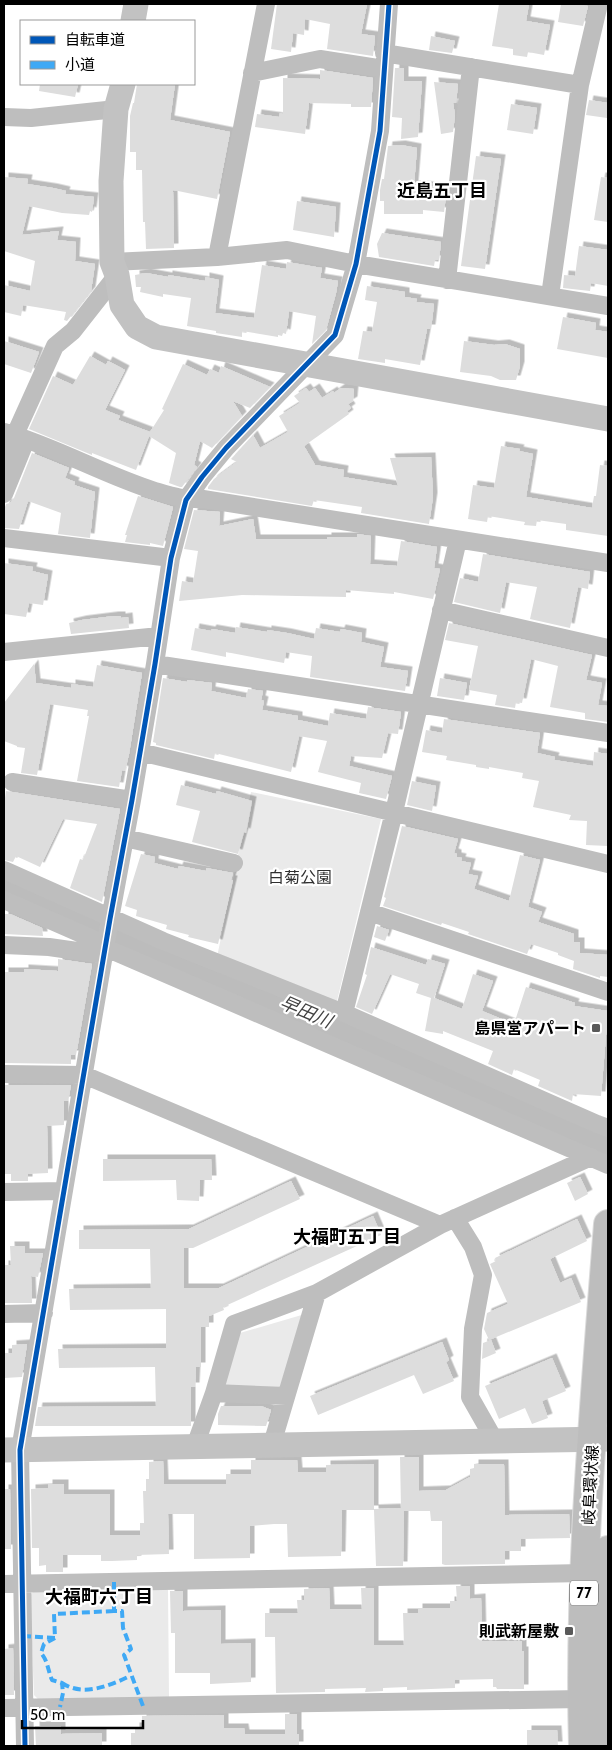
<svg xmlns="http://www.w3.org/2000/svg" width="612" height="1750" font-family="Cabin,'Noto Sans JP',sans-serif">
  <defs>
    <filter id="shadow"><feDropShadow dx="4.5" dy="-4.5" stdDeviation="0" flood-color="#0004"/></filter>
  </defs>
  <rect width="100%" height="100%" fill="#fff"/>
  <path fill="#eaeaea" d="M251,792L381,819L336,1005L217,957Z
    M305,1314L285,1397H213L233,1335Z
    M36,1589H168L169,1698L39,1700L34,1695L30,1595Z"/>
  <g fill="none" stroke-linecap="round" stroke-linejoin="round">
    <path stroke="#bcbcbc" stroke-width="29" d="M4,881L608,1143"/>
  </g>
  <path fill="#ddd" filter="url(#shadow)" d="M277,4H367L361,34L375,36L373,56L327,49L330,24L305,19L304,35L293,33L291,52L271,49Z
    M499,4H529L526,21L550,25L544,55L528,52L527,57L513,55V49L492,46Z
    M561,4L588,6L583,26L558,22Z
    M431,36L455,41L452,53L429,50Z
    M395,68H404V81H422L418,137L401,139L402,118L392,117Z
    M320,70L373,78L371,107H351V104L309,103L305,134L255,127L257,114L279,117L280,113L283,114V78L320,79Z
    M434,82L458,84L456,103H453L455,115L453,132L441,134Z
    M40,84H78L75,97L39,91Z
    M137,84H175L170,120L230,132L217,199L173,190L174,248L146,249L145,222H143L142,170H136V152H130V116L133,103H134Z
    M589,100L608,103L607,118L586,115Z
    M511,104L537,108L533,134L507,130Z
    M401,145L417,148L414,185L447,187L444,212L423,210V214H384V201H380V190L382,179H384L388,146Z
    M476,156L501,159L485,269L461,266Z
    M4,177L28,179L27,184L53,188L66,191L65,194L94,197L92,212L90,211L89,215L62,213L29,206L22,235L59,231L57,240L76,242L75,261L95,264L91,291L67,321L64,320L66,312L23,305L21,316L4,312V285L30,291L35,261L4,251Z
    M601,177L608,178V222L594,220Z
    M297,201L336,207L334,237L293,230Z
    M382,233L441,242L439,260H435L434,266L379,257L377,244Z
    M579,246L608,250V286L591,283L590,291L563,288L564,275L575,276Z
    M287,262L322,268L320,278L338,281L336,293L326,330L312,344L316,316L289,311L286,334L283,333L282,336L278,335V337L242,331V337L216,333V331L187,326L191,298L163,294V297L140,292L141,287H136L135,275L146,273L168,277V275L205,281V277L219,280L215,313L254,318L262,265L286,269Z
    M367,286L405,292V297L417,299L416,302L434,304L431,329H427L420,365L385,359V363L358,359L363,331L372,332L377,302L365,300Z
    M563,317L596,323L595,330L608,332V358L557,349Z
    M4,341L39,352L31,373L4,364Z
    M464,341L494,345L505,344L520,349V366L516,380H500L491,376L460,372Z
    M90,356L106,365L108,361L125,370L105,410L120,416L118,420L150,432L164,410L162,409L183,364L207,375L210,369L219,373L221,366L270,387L250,408L233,401L242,416L212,448L200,441L194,465L197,467L182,487H180L169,483L176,453L149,436L136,470L92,453V455L29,429L53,376L73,385Z
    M306,388L309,392L315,388L322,398L333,391L334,393L341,388L354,389L353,401L348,404L351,408L347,411L349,414L304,446L315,465L344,470L343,477L398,486L390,458L431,457L433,497L429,524L361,513L362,507L314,500L312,506L208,489V487L214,479L237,462L231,459L253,435L260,448L288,432L279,416L300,403L294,396Z
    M501,446L520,449L519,451L533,454L526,497L592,508L594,496H596L600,465L608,466V536L566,530V524L537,520L536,526L524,525L525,522L488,516L487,522L468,519L473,485L494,488Z
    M32,453L69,468L65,478L75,482L74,485L95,492L90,538L58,534L61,513L28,501L19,529L4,528V510L6,504L10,503L14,498Z
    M138,496L173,507L163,546L150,543V545L125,542L127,535H125Z
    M194,510L220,512L219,526L253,519L256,539H327V537H357V534L371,536L370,564L397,566L401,541L437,547L434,568L440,569L433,599L394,592V594L346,590V597L242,595L179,601L182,581L193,583L198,551L184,549Z
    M483,554L590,572L588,589L578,587L570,628L530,619L537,587L506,582L500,613L454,602L460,578L478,582Z
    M4,563L33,567L32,571L48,575L43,605L29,603L26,617L4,614Z
    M114,616H121V618L128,617L129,628L71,634L69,623L82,620Z
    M449,623L592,655L586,680L602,683L598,705L608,706V722L585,719V713L550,707L558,666L531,659L522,703L516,702L515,708L495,705L497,695L469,690L478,646L445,640Z
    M236,627L267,632V630L287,633L314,639L316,628L340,632L341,629L362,633L361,642L384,647L380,667L408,671L405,691L310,677L312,656L286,652L284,663L226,652V657L191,650L195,628L211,631L212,629L235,633Z
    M34,664L36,683L71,688V684L93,687L97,665L142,673L129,754L125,771L122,770L119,787L77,781L89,716H87L88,710L50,704L37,775L21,773L25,748L17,747V746L4,741V703Z
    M163,678L187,682V680L212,683L211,691L246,698L248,689L263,691L261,700L264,701L262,710L298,716V720L328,726L330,713L366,719L368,707L401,712L398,734L388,733L382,758L351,756L349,766L392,776L386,799L359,793L361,783L318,772L327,741L299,736L291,772L215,753L214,759L156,745V743L153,742Z
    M440,678L467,683L464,700L437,696Z
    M444,719L540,733L537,753L555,757L554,760L593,766L594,752L608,754V846L586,845L587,821L569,820L571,815L533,807L539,781L522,778L523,773L489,767V769L476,767V765L446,760L447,756L422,752L426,730L442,733Z
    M412,781L436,786L432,811L407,805Z
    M181,785L216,794L217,791L252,801L246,833L244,832L238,854L192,842L200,811L176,805Z
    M6,791L120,809L102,902L70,888L80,859L83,860L97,824L63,819L40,867L16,856L13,862L4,860V805Z
    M402,826L458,839L454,853L457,854V857L462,858L461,861L471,863L468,874L478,876L474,889L509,901L520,855L540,860L528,907L542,912L538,922L574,934V942H580V953L608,955V977L600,976V978L573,969L574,961L558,955V953L531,944L527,954L468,934L469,932L442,923L441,925L383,906L386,898L384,897Z
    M141,854L155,857L154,863L178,869L179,866L206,871V868L233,873L231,880H233L218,944L188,937L189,935L166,929L167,925L136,916L137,910L125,906Z
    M4,914H10L42,928L43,936L4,934Z
    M377,926L389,930L385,941L374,937Z
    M371,947L426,965L428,959L445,964L434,998L462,1009L473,974L493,981L482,1011L514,1024L526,987L575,1003L574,1006L608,1011L601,1096L573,1094L572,1101L538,1086L540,1080L514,1069L512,1075L488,1064L493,1051L443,1031V1034L425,1031L431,998L416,993L419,984L390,974L372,1014L356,1007L367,975L365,974Z
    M58,959L92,964L76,1055H71V1064L4,1063V972H24V969L58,971Z
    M4,1085H71L68,1101H64V1125L47,1126L48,1173L28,1174V1181H11V1174H4Z
    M103,1159H211L212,1180H200L199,1201L177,1200L176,1180L103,1181Z
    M580,1177L588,1194L575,1201L567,1183Z
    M291,1181L300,1199L193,1248H184V1288H219L373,1216L381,1235L223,1307L224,1310L209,1316V1327H201V1367H196L195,1387H191V1426H35L38,1407L156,1406L155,1367L59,1368L58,1349L166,1348V1309L70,1310L69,1289L151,1288L150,1249H79V1230L189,1229Z
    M577,1219L587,1241L550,1259L560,1283L571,1278L581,1302L489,1340L484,1329L487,1313L508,1304L490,1264L496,1261L495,1258Z
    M10,1246H25V1253H43L38,1277L31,1276L32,1303H4V1265H11Z
    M491,1340L496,1353L482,1359L483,1343Z
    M442,1342L449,1360L446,1362L454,1381L423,1394L414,1375L318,1415L310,1396Z
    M27,1344L22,1377L4,1378V1353H12V1345Z
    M552,1358L566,1391L542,1401L548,1418L532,1424L525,1408L499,1419L485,1386Z
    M221,1406H261L271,1410L266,1426L218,1425V1414Z
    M400,1457H419V1491L446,1490L470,1477V1469L474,1468V1464H504L505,1515L569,1514L570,1538L521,1539V1551H505V1564L445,1565L442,1564V1521H431L430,1511H404L403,1566H376L374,1510H342L341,1556L288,1557L287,1524H274L250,1526V1558L194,1559V1514H168L169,1554L137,1555V1560L112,1561H101V1555H63V1572H46V1565L39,1566V1548H32L31,1489L48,1488V1484H64V1494H110V1535H140V1523H144L143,1491H146V1479H149V1462L163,1461L164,1484H226V1474H251V1460H297L298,1472H326V1465L374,1464V1509L401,1508Z
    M4,1489H10L11,1549H4Z
    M456,1586H470V1599L481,1598L482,1641H522V1651H524V1689H497L496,1687H493V1679L455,1680V1688L407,1690V1687L383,1688V1691L365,1692L366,1688L325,1689V1692L276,1693L275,1637H265V1613H298L297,1600H304V1589L329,1588L330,1609H362L361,1588H374V1645H404L403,1613H418V1608H450V1601H457Z
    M170,1591H183V1611L221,1610V1644L251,1643V1682L210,1684V1673H175V1633H171Z
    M13,1648L14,1695H5L4,1649Z
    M285,1714H297V1734H299V1746H131V1733H135V1727H142V1716L224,1715V1728H244L245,1734H285Z
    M35,1726H61V1734L102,1733V1746H36Z
    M527,1730H557L558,1746H527Z"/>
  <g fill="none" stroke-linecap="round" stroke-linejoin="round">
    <defs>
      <path id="primary" d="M583,1746C578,1572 595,1398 608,1224
        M606,1746L605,1700L608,1550"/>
    </defs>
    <use href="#primary" stroke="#dbdbdb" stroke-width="30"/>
    <path stroke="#bebebe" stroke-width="18" d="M384,53L580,85
      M252,73L320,59L384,69
      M4,117L31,118L116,109
      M217,257L266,4
      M112,262L217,257L287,250L356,264L608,306
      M447,280L471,67
      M550,296L580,85L599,4
      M4,432C54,446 104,475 155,491C172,496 184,500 203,499L608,563
      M4,459L55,346L73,331L117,275
      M4,494L26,440
      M4,538L171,558
      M441,610L608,648
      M4,652L159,636
      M155,664L608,733
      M140,752L608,864
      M12,782L132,800
      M125,838L234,863
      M4,870L163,941L344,1013L597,1124L608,1128
      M4,900L93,939L106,948L608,1165
      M369,912L608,992
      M4,945L49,947L105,955
      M344,1013L394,812L458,540
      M4,1074L84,1075L440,1225L591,1157
      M4,1192L64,1191
      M455,1218L473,1247L483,1275L473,1329L470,1397L495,1441
      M4,1314L44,1313
      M214,1393L234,1324L317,1293
      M272,1444L317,1293L440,1225
      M195,1446L214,1393L286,1396
      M4,1584L584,1573
      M4,1708L582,1699
      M25,1746L20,1450L110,919L132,800L155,664L171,558L186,500L202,477L226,448L335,335L356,264L380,131L389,4"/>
    <path stroke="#c2c2c2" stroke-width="25" d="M133,21L136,4
      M123,84L116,109L111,181L112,262L117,275L122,305L137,327L156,337L608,419
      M4,1450L608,1439"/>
    <use href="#primary" stroke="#bdbdbd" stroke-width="28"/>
    <path stroke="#3fa9f5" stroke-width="4" stroke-dasharray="8 4" stroke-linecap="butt" d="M114,1582V1611H122L123,1628L131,1649L124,1655L143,1706
      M23,1636L55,1638L54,1614L114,1611
      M55,1638L44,1644L41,1653C48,1661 48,1671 52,1680L62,1683L63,1693L60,1707
      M62,1683C83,1697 109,1686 130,1676"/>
    <defs>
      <path id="cycleway" d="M25,1746L20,1450L110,919L132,800L155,664L171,558L186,500L202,477L226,448L335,335L356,264L380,131L389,4"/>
    </defs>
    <use href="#cycleway" stroke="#fff" stroke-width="8"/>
    <use href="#cycleway" stroke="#0057b8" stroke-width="5"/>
  </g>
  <g fill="#595959" stroke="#fff" stroke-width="2">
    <rect x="591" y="1023" width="10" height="10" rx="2.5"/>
    <rect x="564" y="1626" width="10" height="10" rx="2.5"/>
  </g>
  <g text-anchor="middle" stroke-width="4.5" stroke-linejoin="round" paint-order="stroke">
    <rect fill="#fff" stroke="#4c4c4c" stroke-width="1" x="570" y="1580.5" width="28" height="25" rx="4"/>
    <g font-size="15" font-weight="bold" fill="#000">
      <text x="584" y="1598">77</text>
    </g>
    <g font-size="16" fill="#303030" stroke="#fff">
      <text x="300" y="883">白菊公園</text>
    </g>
    <g font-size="16" font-weight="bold" fill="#000" stroke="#fff" text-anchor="end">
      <text x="586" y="1034">島県営アパート</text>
      <text x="559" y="1637">則武新屋敷</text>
    </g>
    <g font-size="16" fill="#000" stroke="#fff">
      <text transform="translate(590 1485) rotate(-87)" y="6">岐阜環状線</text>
    </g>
    <g font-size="18" font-weight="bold" fill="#000" stroke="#fff">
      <text x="442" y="197">近島五丁目</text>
      <text x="347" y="1243">大福町五丁目</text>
      <text x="99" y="1603">大福町六丁目</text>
    </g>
    <g font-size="18" font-style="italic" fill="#414141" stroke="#fff">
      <text transform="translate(306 1012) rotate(23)" y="6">早田川</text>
    </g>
  </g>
  <rect width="612" height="1750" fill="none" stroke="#000000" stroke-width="10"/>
  <rect x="20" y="20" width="175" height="65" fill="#ffffff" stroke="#999999"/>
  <rect x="30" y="36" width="25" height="8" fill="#0057b8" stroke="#999999"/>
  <text x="65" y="45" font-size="15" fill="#000000">自転車道</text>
  <rect x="30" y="61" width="25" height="8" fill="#3fa9f5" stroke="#999999"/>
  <text x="65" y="70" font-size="15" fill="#000000">小道</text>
  <path d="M22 1720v8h121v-8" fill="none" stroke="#000000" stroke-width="2.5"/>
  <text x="30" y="1720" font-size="15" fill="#000000" stroke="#ffffff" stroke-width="4" paint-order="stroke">50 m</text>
</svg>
